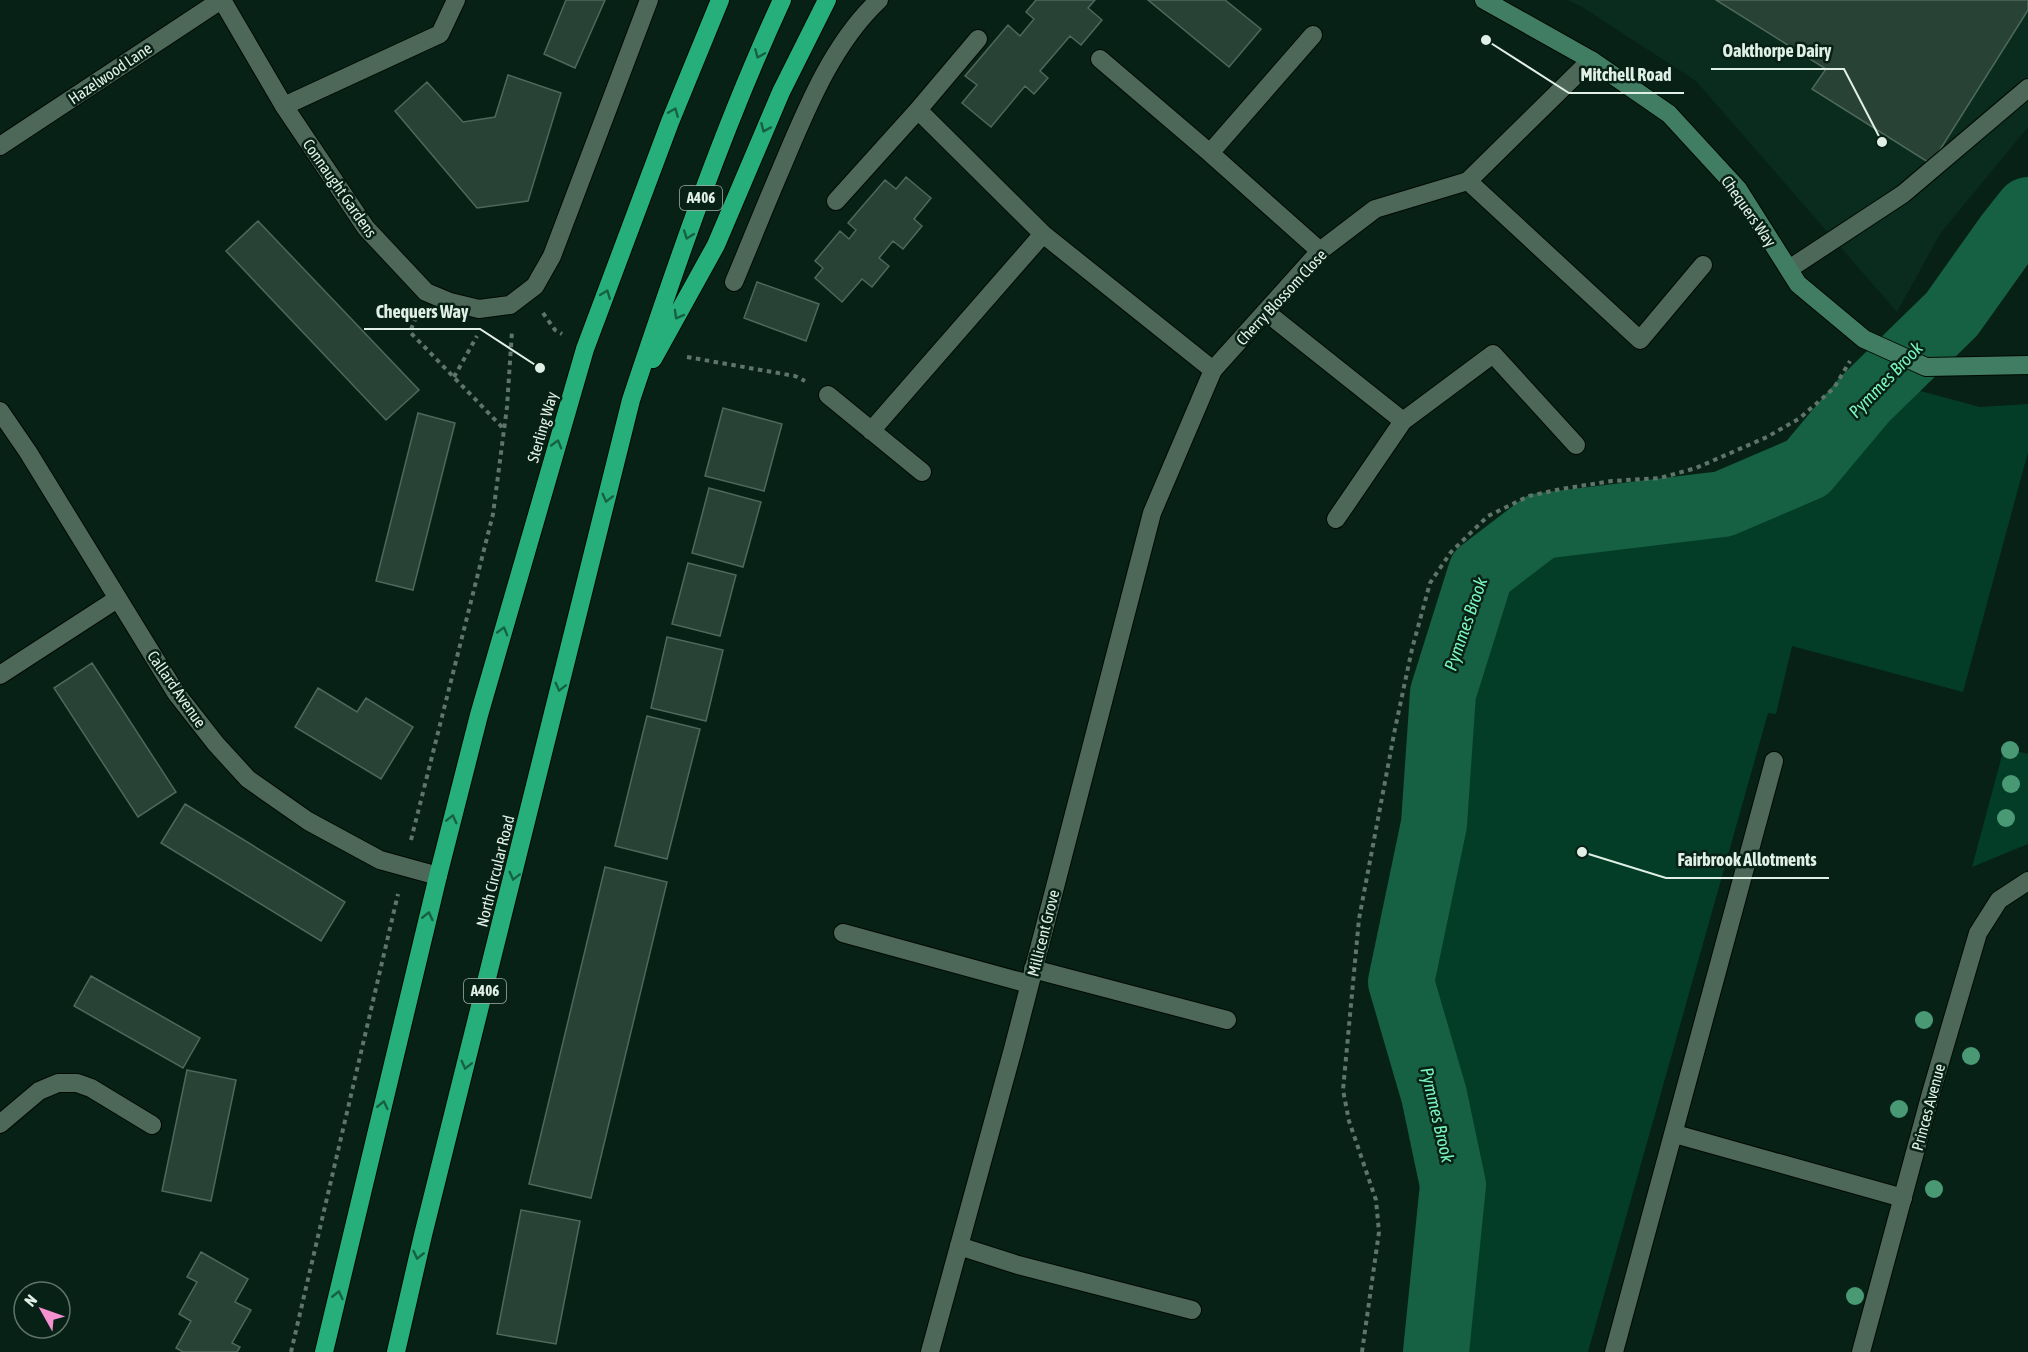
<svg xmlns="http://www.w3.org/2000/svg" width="2028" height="1352" font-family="'Asap Condensed',sans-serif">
  <rect width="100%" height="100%" fill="#082116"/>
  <path fill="#092c1e" d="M1567,0H2028V127L1940,234L1897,312L1696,81L1582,7Z"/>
  <path fill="#033d27" d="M1909,388L1980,407L2028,404V452L1963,692L1792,646L1776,714L1768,713L1588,1352H1450L1468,1172L1416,991L1466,630L1487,589L1513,560L1543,544L1581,538L1643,541L1692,530L1748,508L1819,469Z
    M2004,748L2028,754V844L1972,867Z"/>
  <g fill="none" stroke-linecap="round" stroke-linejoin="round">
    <path stroke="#166043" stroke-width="66" d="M1436,1352L1453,1185L1434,1095L1401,982L1434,824L1443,693L1481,572L1541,526L1723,504L1807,468L1864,400L1952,314L2006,238L2028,210"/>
  </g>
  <path fill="#294236" stroke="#4e685b" stroke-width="1.5" d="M566,0H605L575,68L544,54Z
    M1036,0H1095L1088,8L1102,20L1081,45L1070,36L1040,71L1048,78L1034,94L1025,86L991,127L962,103L977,85L965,76L1008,25L1020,36L1034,19L1026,12Z
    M1148,0H1225L1261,29L1229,67Z
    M1716,0H2028V10L1931,164L1812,89L1826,69Z
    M508,75L561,93L528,201L477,208L395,111L427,82L463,122L495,117Z
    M906,177L931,198L914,219L922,226L903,249L893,241L879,258L889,266L872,287L862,279L842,302L815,278L823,268L815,261L840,231L849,239L856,230L848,223L885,180L896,189Z
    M258,221L419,390L386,420L226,251Z
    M757,282L819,304L806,341L744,318Z
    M723,408L782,424L764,491L705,476Z
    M418,413L455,423L413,590L376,581Z
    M709,488L761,502L743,567L692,553Z
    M688,563L736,575L720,636L672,624Z
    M667,637L723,650L706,721L651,708Z
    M92,663L176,792L138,817L54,688Z
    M318,688L357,712L366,698L413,727L381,779L295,727Z
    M647,716L700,729L667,859L615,846Z
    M185,804L345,902L321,941L161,843Z
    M605,867L667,882L591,1198L529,1184Z
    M91,976L200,1038L183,1068L74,1006Z
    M187,1070L236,1080L211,1201L162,1191Z
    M521,1210L580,1221L556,1344L497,1334Z
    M201,1252L248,1279L235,1302L251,1310L232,1343L240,1347L237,1352H183L176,1348L191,1321L179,1314L197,1282L187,1277Z"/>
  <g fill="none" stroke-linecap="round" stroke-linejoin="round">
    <defs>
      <path id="lane" d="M1100,59L1210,153L1313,35
        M284,106L440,34L456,0
        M918,110L1043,234L1213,370
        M1210,153L1320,251
        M1468,181L1640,340L1703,265
        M836,201L918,110L978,39
        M1789,269L1903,194L2028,88
        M734,282C750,244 765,206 781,169C806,110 832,44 879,0
        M1266,312L1403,421
        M828,395L922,472
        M871,431L1043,234
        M1336,519L1403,421L1493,354L1576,445
        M843,933L1029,984
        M1033,969L1227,1020
        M1675,1134L1903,1198
        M959,1246L1018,1265L1192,1310
        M1614,1352L1774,761"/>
      <path id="street" d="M222,0L284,106L366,228L426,292L450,302L479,309L510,305L535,286L552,256L649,0
        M0,146L221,0
        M0,411L28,452L176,693L216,744L248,779L308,821L380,860L438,876
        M0,675L117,599
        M0,1124L39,1091L58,1083H77L91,1088L152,1125
        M930,1352L1013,1049L1152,513L1213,370L1320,251L1375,209L1468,181L1591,60
        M1861,1352L1931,1093L1978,933L1999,900L2028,881"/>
      <path id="secondary" d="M1484,0L1591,60L1669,114L1738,189L1798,284L1864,339L1926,367L2028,365"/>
      <path id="highway" d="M653,359L716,245L781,92L827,0
        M324,1352L438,876L479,715L585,349L670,122L720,0
        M396,1352L423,1235L631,400C676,265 722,130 782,0"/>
    </defs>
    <use href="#lane" stroke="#000a03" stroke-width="20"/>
    <use href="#street" stroke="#000a03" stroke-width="20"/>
    <use href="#secondary" stroke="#000a03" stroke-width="20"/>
    <use href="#highway" stroke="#000a03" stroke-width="20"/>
    <path stroke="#5f746a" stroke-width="4" stroke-dasharray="4.5 4.5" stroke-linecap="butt" d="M543,313L555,330L562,334
      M416,317L410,332L504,429
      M687,357L795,376L805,381
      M454,377L477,336
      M411,840L493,514L507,407L512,331
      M291,1352L398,894
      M1362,1352L1379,1232L1376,1200L1349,1121L1343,1090L1359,919L1395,729L1412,649L1430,583L1451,552L1488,516L1529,496L1561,489L1612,481L1660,478L1696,468L1767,437L1800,418L1834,388L1850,361"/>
    <use href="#lane" stroke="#4d6759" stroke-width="18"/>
    <use href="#street" stroke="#4d6759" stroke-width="18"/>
    <use href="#secondary" stroke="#417d63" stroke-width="18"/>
    <use href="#highway" stroke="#26af7b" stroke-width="18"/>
  </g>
  <g fill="#499975">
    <circle cx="2010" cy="750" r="9"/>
    <circle cx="2011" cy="784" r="9"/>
    <circle cx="2006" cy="818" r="9"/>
    <circle cx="1924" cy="1020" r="9"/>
    <circle cx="1971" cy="1056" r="9"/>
    <circle cx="1899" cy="1109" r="9"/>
    <circle cx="1934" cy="1189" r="9"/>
    <circle cx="1855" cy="1296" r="9"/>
  </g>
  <defs><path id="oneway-chevron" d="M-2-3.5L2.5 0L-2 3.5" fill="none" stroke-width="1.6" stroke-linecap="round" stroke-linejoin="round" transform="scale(1.5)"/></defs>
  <g stroke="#166143">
    <use href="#oneway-chevron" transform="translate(759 54) rotate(113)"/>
    <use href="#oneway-chevron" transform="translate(674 112) rotate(-68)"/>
    <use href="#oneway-chevron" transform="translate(765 128) rotate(114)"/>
    <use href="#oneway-chevron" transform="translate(688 235) rotate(110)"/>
    <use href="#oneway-chevron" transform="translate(606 294) rotate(-69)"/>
    <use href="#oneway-chevron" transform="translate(678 315) rotate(119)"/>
    <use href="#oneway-chevron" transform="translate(557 444) rotate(-74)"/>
    <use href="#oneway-chevron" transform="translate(607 498) rotate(104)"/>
    <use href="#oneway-chevron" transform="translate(503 631) rotate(-74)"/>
    <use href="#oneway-chevron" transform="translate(560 687) rotate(104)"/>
    <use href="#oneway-chevron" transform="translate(452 819) rotate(-76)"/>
    <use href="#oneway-chevron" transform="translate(514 876) rotate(104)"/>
    <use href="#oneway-chevron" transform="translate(428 916) rotate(-77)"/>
    <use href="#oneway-chevron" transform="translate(466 1065) rotate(104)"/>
    <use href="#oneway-chevron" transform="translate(383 1105) rotate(-77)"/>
    <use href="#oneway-chevron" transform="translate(418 1255) rotate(103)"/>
    <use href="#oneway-chevron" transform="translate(338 1295) rotate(-77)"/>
  </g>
  <g text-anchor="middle" stroke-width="5" stroke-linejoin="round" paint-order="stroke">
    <g fill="#082116" stroke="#a0b2a8" stroke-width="1.5">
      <rect x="680" y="186" width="42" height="24" rx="4.5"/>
      <rect x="464" y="979" width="42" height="24" rx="4.5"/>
    </g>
    <g font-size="15" font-weight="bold" fill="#e1f0e7">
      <text x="701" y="203">A406</text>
      <text x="485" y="996">A406</text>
    </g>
    <g font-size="16" fill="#e1f0e7" stroke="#082116">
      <text transform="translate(110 73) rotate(-34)" y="6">Hazelwood Lane</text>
      <text transform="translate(340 188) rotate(55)" y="6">Connaught Gardens</text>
      <text transform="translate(1749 211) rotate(55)" y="6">Chequers Way</text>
      <text transform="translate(1281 297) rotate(-47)" y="6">Cherry Blossom Close</text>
      <text transform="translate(542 427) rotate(-74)" y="6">Sterling Way</text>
      <text transform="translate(177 689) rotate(55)" y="6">Callard Avenue</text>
      <text transform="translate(495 871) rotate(-76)" y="6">North Circular Road</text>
      <text transform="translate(1043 933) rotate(-76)" y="6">Millicent Grove</text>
      <text transform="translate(1928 1107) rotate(-75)" y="6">Princes Avenue</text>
    </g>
    <g font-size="18" font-style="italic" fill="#7af6bd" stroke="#082116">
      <text transform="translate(1886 380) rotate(-46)" y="6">Pymmes Brook</text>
      <text transform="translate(1466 624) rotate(-71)" y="6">Pymmes Brook</text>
      <text transform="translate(1437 1115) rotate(77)" y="6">Pymmes Brook</text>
    </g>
  </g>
  <path fill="none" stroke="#e1f0e7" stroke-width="2" d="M1882 142L1844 69H1711M1486 40L1569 93H1684M540 368L480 329H364M1582 852L1666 878H1829"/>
  <g fill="#e1f0e7" stroke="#082116" stroke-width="2">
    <circle cx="1882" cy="142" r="6"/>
    <circle cx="1486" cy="40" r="6"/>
    <circle cx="540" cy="368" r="6"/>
    <circle cx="1582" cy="852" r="6"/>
  </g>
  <g font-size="18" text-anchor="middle" font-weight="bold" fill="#e1f0e7" stroke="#082116" stroke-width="5" stroke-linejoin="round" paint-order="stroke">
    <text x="1777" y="57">Oakthorpe Dairy</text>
    <text x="1626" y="81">Mitchell Road</text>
    <text x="422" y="318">Chequers Way</text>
    <text x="1747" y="866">Fairbrook Allotments</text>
  </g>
  <g transform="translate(42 1310) rotate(310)"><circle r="28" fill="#082116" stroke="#5f746a" stroke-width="1.5"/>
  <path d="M0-4.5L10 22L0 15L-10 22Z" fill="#f590d1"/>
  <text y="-9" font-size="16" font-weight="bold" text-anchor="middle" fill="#e1f0e7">N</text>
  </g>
</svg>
